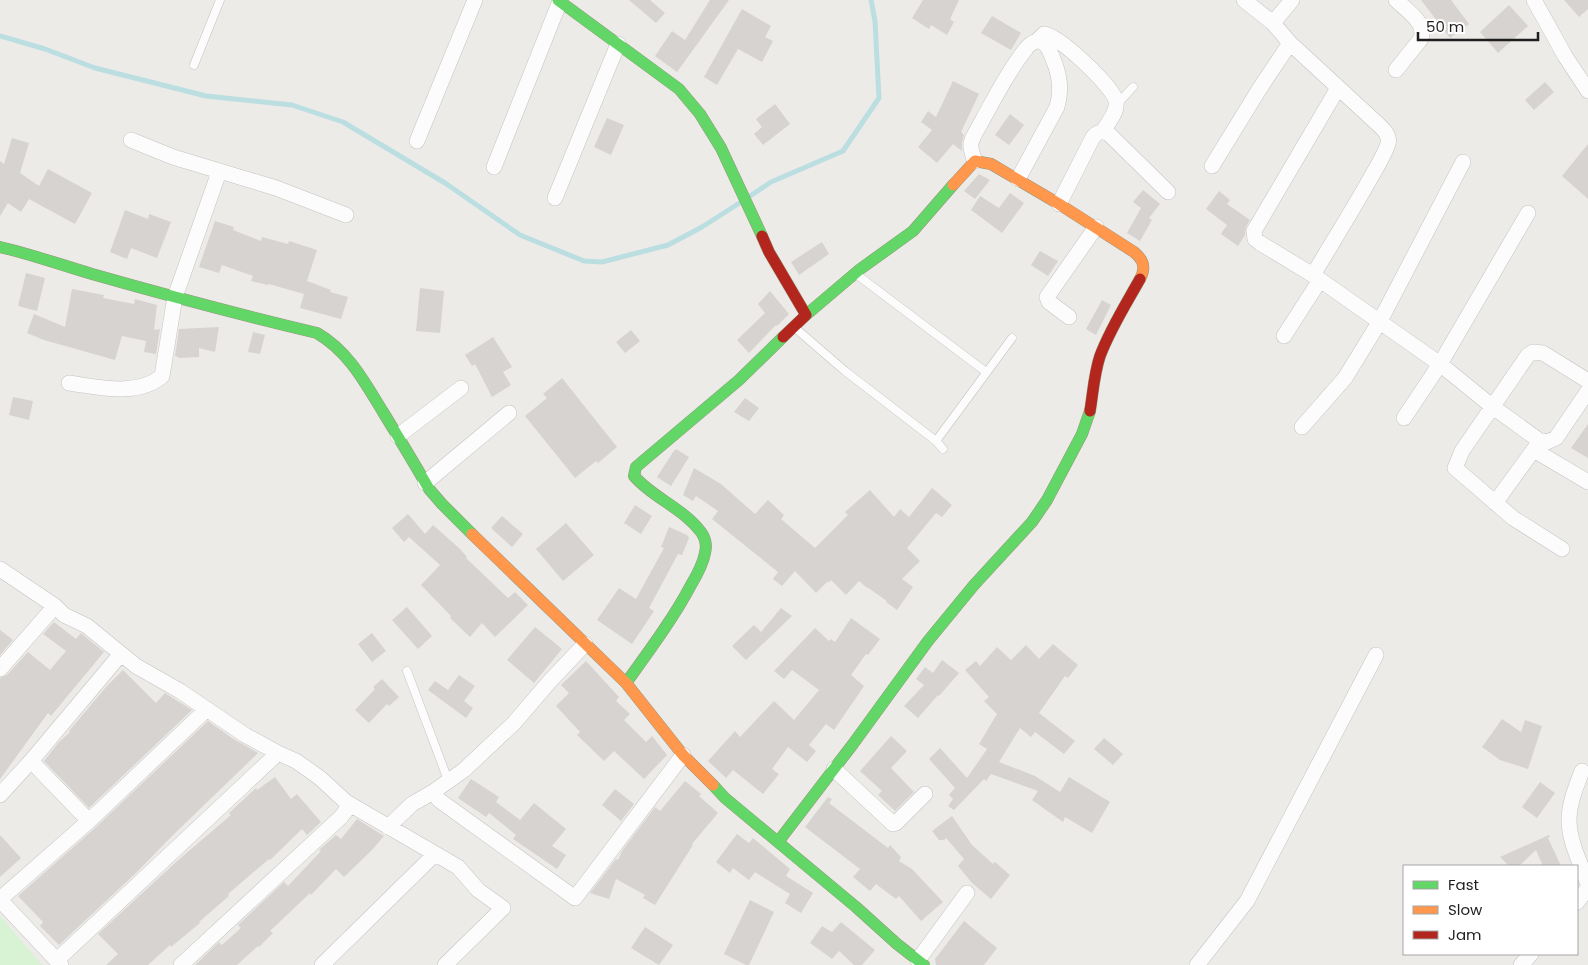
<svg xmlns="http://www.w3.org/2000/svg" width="1588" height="965" font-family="Poppins,sans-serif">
  <rect width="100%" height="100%" fill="#edebe8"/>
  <path fill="#d7f3d3" d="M0,916L42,965H0Z"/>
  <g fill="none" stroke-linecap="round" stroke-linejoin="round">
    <path stroke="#bbdee1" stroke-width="5" d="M0,36L45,49L95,68L206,96L292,105L343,122L445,183L520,235L584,261L602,262L668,245L702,227L741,202
      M750,196L771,182L843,151L879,98L875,21L871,0"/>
  </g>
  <path fill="#d6d3d0" d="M629,0H650L665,13L656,23Z
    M710,0H729L677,72L655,56L672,31L685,40Z
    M923,0H959L950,19L954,22L947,35L931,25L929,29L912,18Z
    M1421,0H1451L1469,24L1450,38Z
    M1564,0H1588V9L1579,17Z
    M1509,5L1528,26L1498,53L1480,32Z
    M742,9L771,26L765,37L773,41L762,62L738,49L717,85L704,77Z
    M992,16L1021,33L1011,50L981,33Z
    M953,81L979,94L961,132L964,135L962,142V151L953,144L937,163L918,147L932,130L921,122L928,111L936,117Z
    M1545,82L1554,92L1534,110L1525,100Z
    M775,104L790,124L763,145L754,134L762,127L756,119Z
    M1010,114L1024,125L1009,145L995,135Z
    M607,118L624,125L611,155L594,147Z
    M12,138L29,143L20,173L39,186L48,169L92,193L75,224L29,199L21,212L8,203L0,216V161L4,164Z
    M1588,144V199L1562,176Z
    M979,174L990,180L975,199L964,191Z
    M1143,190L1160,204L1149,218L1152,220L1140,241L1127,233L1141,208L1133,202Z
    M1219,191L1230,200L1227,204L1250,220L1246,227L1245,235L1238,246L1221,234L1227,225L1206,209Z
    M1010,193L1024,203L1002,233L971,210L980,196L999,208Z
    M125,210L148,219L149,214L171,222L157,258L131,248L127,259L110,252Z
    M215,221L234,227L233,230L261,241L262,237L288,244L289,241L317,250L307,281L331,290L330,292L348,297L341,319L300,308L304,294L269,284L268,285L251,281L253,276L222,265L219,273L199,267Z
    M822,242L829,254L799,275L791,262Z
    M1040,251L1058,261L1048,276L1031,265Z
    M26,273L45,278L37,311L18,306Z
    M420,288L444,291L440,333L416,331Z
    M72,289L104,295L103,298L134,304L135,299L157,305L154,330L160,329L156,354L144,352L146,341L122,336L115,360L44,340L27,333L34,314L65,327Z
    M770,291L789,314L777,326L776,325L749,353L737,340L765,313L758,304Z
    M1102,300L1111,305L1096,335L1086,329Z
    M219,327L215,352L199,348V357L179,358L178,357L175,356L179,329Z
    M631,330L640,341L625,353L616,342Z
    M253,332L265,335L260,354L248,352Z
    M493,337L512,367L503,372L511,385L492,397L475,364L472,366L465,355Z
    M562,378L617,447L598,463L596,461L575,478L525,416L547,398L543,394Z
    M13,397L33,401L29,420L9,415Z
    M745,398L759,408L749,421L734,412Z
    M1588,424V458L1571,448Z
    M676,449L689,457L671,486L657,477L673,452Z
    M694,468L721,484L755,514L768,500L784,515L781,519L815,548L848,515L845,512L870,490L894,517L900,509L909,517L932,488L952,505L942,517L936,513L907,548L920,561L902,579L913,587L897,610L886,602L887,601L867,587V588L859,581L846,595L831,580L829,583L828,581L816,593L795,571L782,586L773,579L778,572L712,519L718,511L696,496L693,501L683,495Z
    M635,505L652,516L641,534L624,523Z
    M408,514L425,534L433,525L460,549L467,557L466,558L508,598L515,592L528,605L495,637L482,623L470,637L450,618L451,616L421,585L440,565L409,537L404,542L392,528Z
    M502,516L523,534L512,547L491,528Z
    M566,523L594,555L563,581L536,549Z
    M669,527L687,535L689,538L682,555L678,554L649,608L654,611L632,644L597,620L619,588L636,599L664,548L661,547Z
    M407,607L432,636L418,649L392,620Z
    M781,608L792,616L746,660L732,646L754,625L761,632Z
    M851,618L880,639L868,655L866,654L851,675L864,686L834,730L826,724L809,745L816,751L807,762L788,747L772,769L779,774L763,794L733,770L726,778L708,761L735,731L740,737L774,701L794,720L819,690L792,670L784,679L774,671L815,628L829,641L831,639L835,642Z
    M54,622L76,639L81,633L82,634L104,652L51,716L48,713L0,779V678L7,675L28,652L50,670L66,651L43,634Z
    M535,627L562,649L534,683L507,660Z
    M0,630L13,640L0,655Z
    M372,633L386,651L372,662L358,644Z
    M1053,644L1078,665L1068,678L1065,676L1039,713L1075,741L1064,754L1035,732L1031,737L1020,728L999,762L1035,776L1060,792L1069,777L1110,802L1092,833L1065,817L1063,822L1032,800L1038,791L991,774L986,781L984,779L954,810L948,806L953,799L949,795L955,788L929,759L940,748L967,778L987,749L979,744L997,714L984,701L989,697L965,670L976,661L980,666L997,647L1011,660L1026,645L1039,659Z
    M942,660L959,673L939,696L938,695L918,718L904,706L924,685L916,679L925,667L933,673Z
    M586,661L619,697L616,701L630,714L624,720L646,742L652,736L667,755L644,779L614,751L604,761L577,735L580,732L556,706L569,693L561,685Z
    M123,670L156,703L165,693L192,710L89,808L44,761L59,742L70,732L69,731L106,687Z
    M459,675L475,686L464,701L473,708L466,718L428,690L435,681L448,690Z
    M382,679L399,697L389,706L387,704L369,723L355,710L375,689L373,687Z
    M1502,719L1521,732L1525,720L1542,726L1528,769L1500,760L1482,747Z
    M208,721L232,738L258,753L171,837L137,872L59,945L40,926L43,922L18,896L95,828Z
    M891,736L907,751L891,768L914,792L895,811L878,795L882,791L860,771Z
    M1104,738L1123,754L1113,765L1094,749Z
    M275,777L291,799L297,794L321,822L307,835L302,829L270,860L269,859L228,894L229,896L199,922L200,923L171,947L170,945L148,965H106L118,954L98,934L176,862L231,815L229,813L256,788L257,790Z
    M471,779L499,797L496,802L520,820L534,803L566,829L552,846L566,855L557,869L513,839L516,835L489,813L486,817L458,798Z
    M685,781L701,794L699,796L718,813L692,844L693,845L655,905L643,898L645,895L616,879L609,899L590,893L616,859L618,860L622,851L655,807L660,811Z
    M1540,782L1555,793L1537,818L1522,807Z
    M615,789L634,804L621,821L602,805Z
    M828,797L832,799L829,803L888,848L890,845L901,857L899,861L912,869L943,902L921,921L899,896L896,899L876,884L870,891L853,877L860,869L805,827Z
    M952,816L972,845L993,864L995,862L1010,875L991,899L972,883L958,866L964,859L946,838L944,840H939L932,831Z
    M357,819L384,836L371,851L344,877L336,869L311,895L310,893L270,931L273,933L259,947L258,946L237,965H195L219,942L222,945L241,928L238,925L284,882L288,886L321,851L319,850L336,835L341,839Z
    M737,834L749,843L753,838L790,869L786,876L813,893L801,913L785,903L790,894L755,872L749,880L733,868L730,873L716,862Z
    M0,835L21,858L0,877Z
    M1549,835L1550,836L1548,838L1561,866H1543L1536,850L1519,866H1509L1500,857Z
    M750,900L774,912L749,965H746L724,954Z
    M964,921L997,948L984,965H936L935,959Z
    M841,922L875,950L862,965H854L839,951L832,959L810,943L822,926L832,932Z
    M645,927L673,945L659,965L631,948Z"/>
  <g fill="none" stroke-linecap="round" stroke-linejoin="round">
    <defs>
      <path id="lane" d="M194,65L220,0
        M1116,101L1122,99L1133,87
        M856,274L986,372
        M794,327L845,371L936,441L943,449
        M936,441L1012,338
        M407,671L448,780"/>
      <path id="street" d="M1244,0L1273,23L1290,43L1381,127C1386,132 1390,137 1388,144C1384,156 1376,168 1370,179C1352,211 1332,243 1313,275L1440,364L1493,407L1540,441L1547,442L1556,438L1588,391
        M1534,0L1565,56L1588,91
        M1273,23L1292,0
        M1037,41L1044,34C1058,35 1113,86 1116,101C1118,112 1108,123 1102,132
        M1396,70L1420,40C1429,24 1406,10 1396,0
        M131,140L173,157L276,188L346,215
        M417,141L475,0
        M975,161C973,156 970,149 971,143C973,135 979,127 983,119C996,96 1008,71 1025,50C1027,47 1032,42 1037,41C1047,40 1050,52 1053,59C1060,75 1062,90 1057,107L1018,179
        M1212,166L1260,88L1290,43
        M494,167L560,1
        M555,198L618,44
        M1059,204L1093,137C1098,131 1103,131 1109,134L1168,192
        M1313,275L1260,243L1255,239L1254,231L1338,88
        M1069,317L1049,302L1047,297L1096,227
        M1284,336L1320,280
        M69,383C98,387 138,397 162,376L175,297L219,172
        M1404,418L1440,364L1528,213
        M1302,427L1345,378L1380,321L1463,162
        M398,436L461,388
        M1534,450L1588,482
        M425,483L509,413
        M1495,503L1540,441
        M1562,549L1513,518L1455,468L1462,451L1528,355L1533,352L1543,353L1588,381
        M0,569L55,606L64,615L87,626L136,666L180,691L245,735L278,753L296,761L320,778L346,802L347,809L341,817L181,965
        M585,644L550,681L514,723L464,770L433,792L439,800L575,898L683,755
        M0,669L55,606
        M31,761L89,821
        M834,769L893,824L896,823L925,794
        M1582,771C1576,787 1569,803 1569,820C1569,842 1581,864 1588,884
        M0,795L31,761L120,655
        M346,802L458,867L478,890L503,908L445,965
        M388,827L412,804L433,792
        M0,899L89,821L207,709
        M0,900L61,965
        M1577,902L1588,888
        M57,960L278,753
        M918,960L967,893
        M322,965L435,854
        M1197,965L1247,901L1376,655
        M1521,965L1531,954"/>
      <path id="fast" d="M558,0L679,89L700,114L721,148L762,236
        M0,247C31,254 61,265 92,274C166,295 241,315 317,333C349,352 364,381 383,412C399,438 414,463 429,489L442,504L472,534
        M806,315L859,270L913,231L953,185
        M626,683C649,651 673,619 691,585C697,575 703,564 705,553C707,545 706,539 701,532C683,508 653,498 634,476L636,467L739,380L783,337
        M713,785L725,798L856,907L897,944L924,965
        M778,842L853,744L928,641L974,585L1032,522L1047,500L1082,434L1090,411"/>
      <path id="slow" d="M953,185L975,161L991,164L1059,204L1134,252C1144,260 1146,268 1140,279
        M472,534L626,683L683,755L713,785"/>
      <path id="jam" d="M762,236L769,252L806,315L783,337
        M1090,411C1093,393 1094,374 1100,356C1110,329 1126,304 1140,279"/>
    </defs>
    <use href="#lane" stroke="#c4c3c2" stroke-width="9"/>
    <use href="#street" stroke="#c4c3c2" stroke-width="16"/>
    <use href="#fast" stroke="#98967f" stroke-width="12"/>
    <use href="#slow" stroke="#98967f" stroke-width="12"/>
    <use href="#jam" stroke="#98967f" stroke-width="12"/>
    <use href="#lane" stroke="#fcfcfc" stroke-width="8"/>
    <use href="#street" stroke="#fcfcfc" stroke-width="15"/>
    <use href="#fast" stroke="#63d668" stroke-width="11"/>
    <use href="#slow" stroke="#ff974d" stroke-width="11"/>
    <use href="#jam" stroke="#b3261e" stroke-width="11"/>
  </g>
  <rect x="1403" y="865" width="175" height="90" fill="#ffffff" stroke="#a5a5a5"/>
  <rect x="1413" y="881" width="25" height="8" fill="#63d668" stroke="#a5a5a5"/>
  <text x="1448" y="890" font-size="15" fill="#1f1f1f">Fast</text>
  <rect x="1413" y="906" width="25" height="8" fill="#ff974d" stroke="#a5a5a5"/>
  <text x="1448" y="915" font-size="15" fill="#1f1f1f">Slow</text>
  <rect x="1413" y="931" width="25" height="8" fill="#b3261e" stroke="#a5a5a5"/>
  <text x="1448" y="940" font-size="15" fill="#1f1f1f">Jam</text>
  <path d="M1418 32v8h120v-8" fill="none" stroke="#1f1f1f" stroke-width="2.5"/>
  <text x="1426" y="32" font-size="15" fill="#1f1f1f" stroke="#ffffff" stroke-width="4" paint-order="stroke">50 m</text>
</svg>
